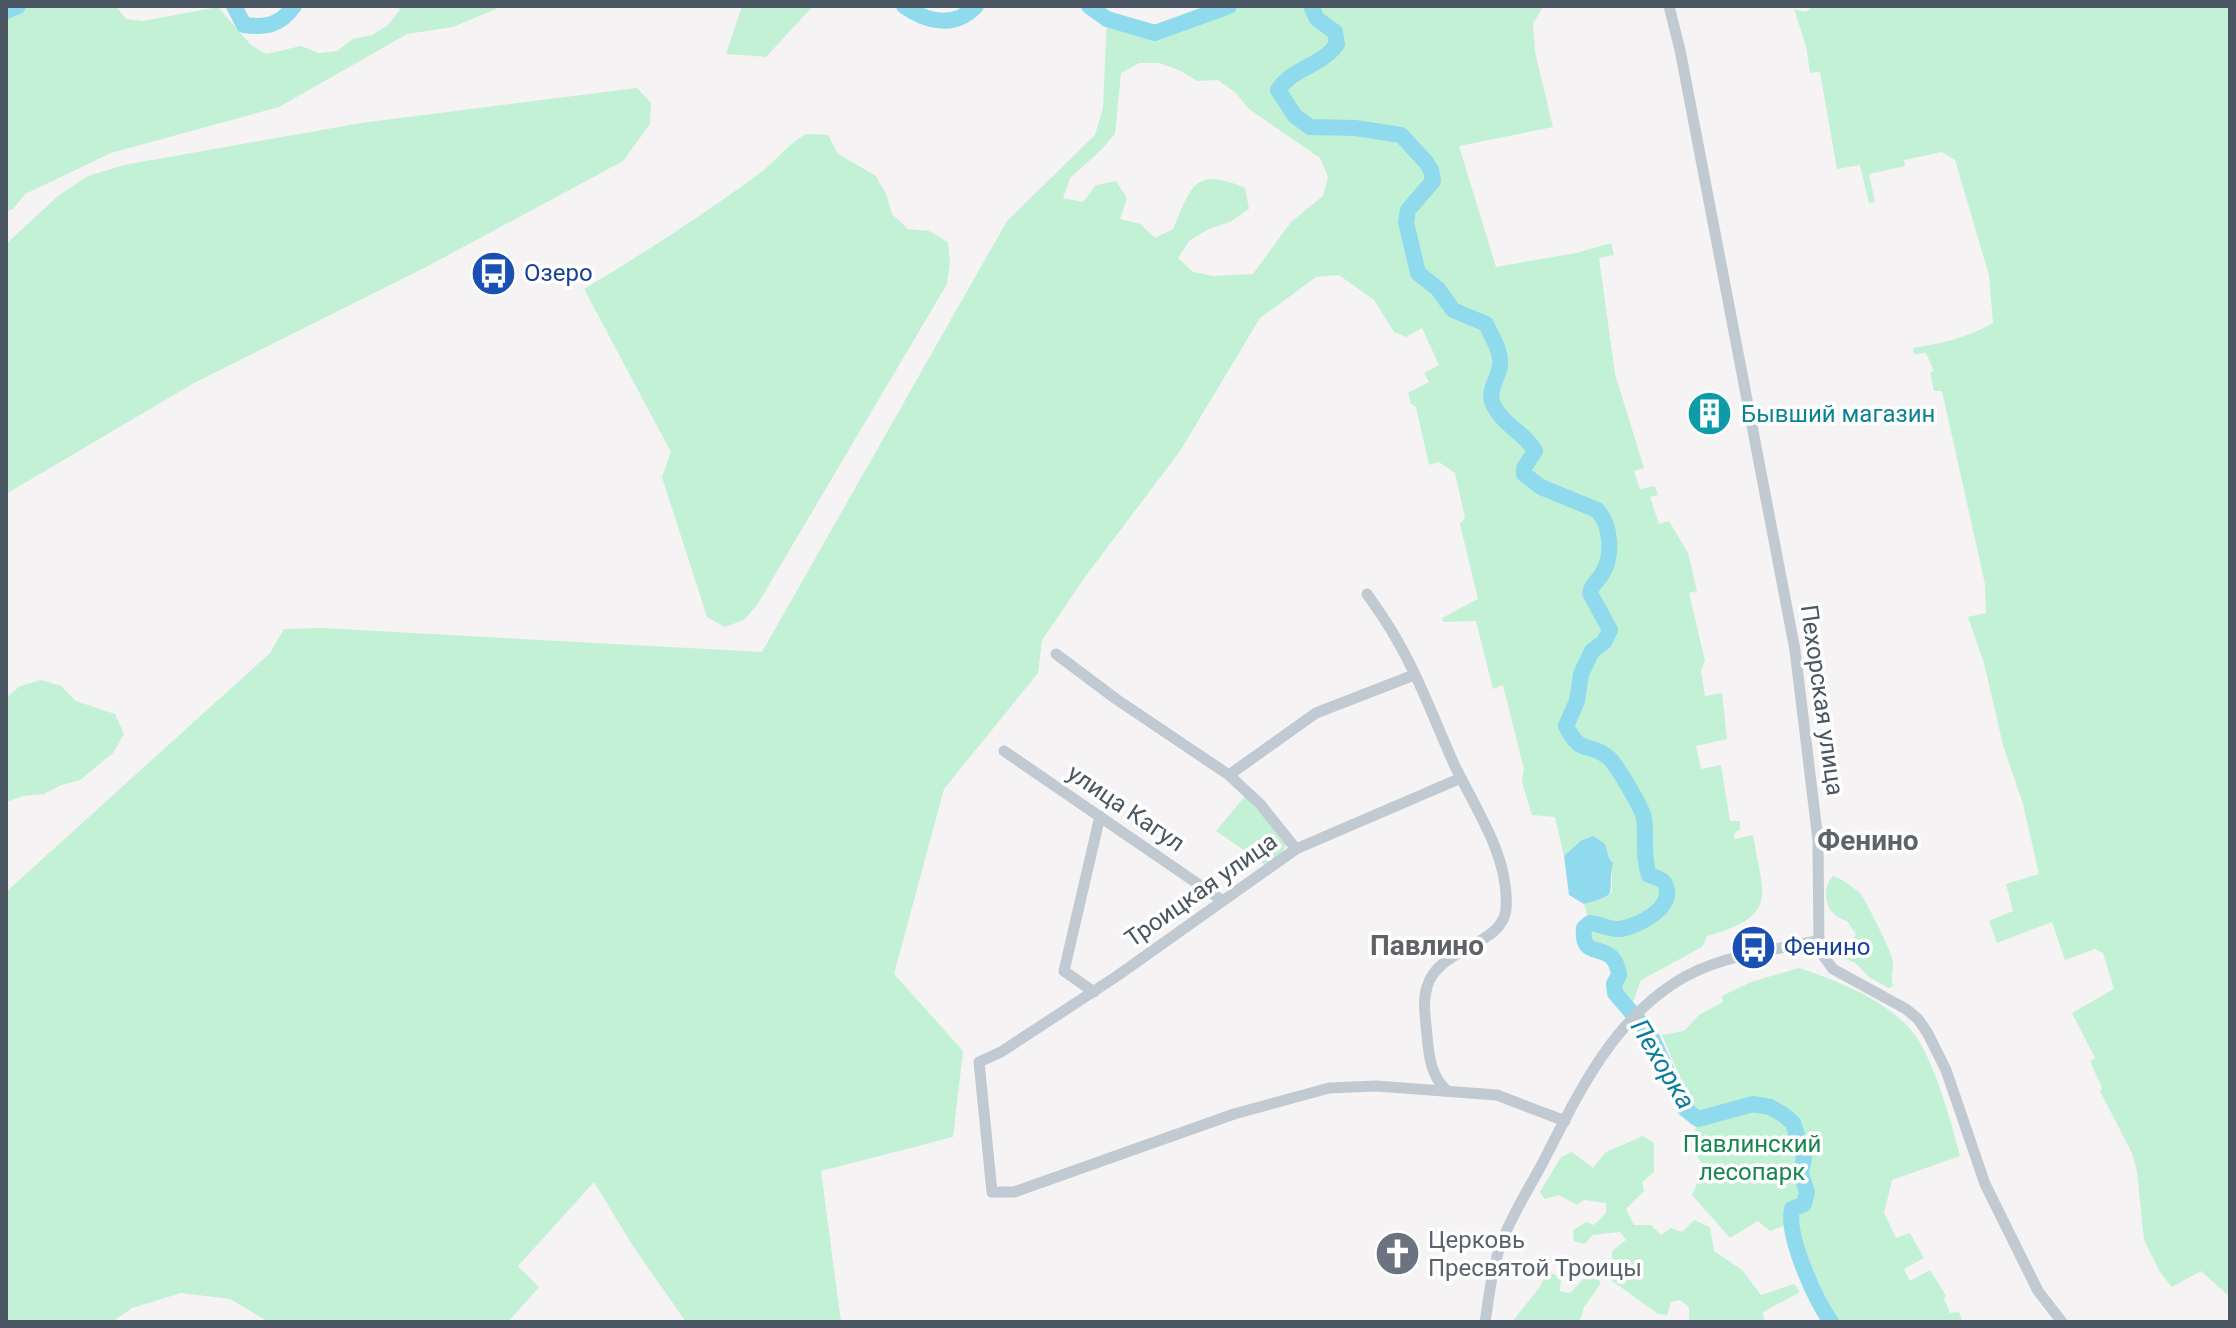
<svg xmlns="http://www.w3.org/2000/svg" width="2236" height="1328" font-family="Roboto,sans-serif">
  <rect width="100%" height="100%" fill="#f5f3f3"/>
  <path fill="#c3f1d5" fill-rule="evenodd" d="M6,6H116L126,19L143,21L218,7L251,45L266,54L301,46L319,53L337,51L353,39L372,35L388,25L400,10L397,6H503L453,27L407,34L279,107L111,153L25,194L13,209L6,212Z
    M742,6H813L766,57L726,54Z
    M1229,6H1544L1533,23L1535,52L1553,127L1459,146L1496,267L1576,253L1611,243L1614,255L1599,258L1615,374L1644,468L1634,471L1640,489L1655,486L1658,495L1650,497L1659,524L1669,521L1688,553L1697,591L1689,593L1705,661L1701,671L1705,696L1722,693L1727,739L1696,746L1701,769L1721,765L1730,821H1740V830L1735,832L1734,839L1753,835C1763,897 1780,915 1707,936L1702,947L1641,980L1634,1000L1630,1003L1621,990C1627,967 1618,949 1593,946L1589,939L1590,923L1584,904L1605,898L1612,891V860L1609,858L1607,851L1588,837L1564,856L1555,817L1532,815L1522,782L1524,769L1503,685L1493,689L1476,621L1443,622L1442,618L1478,599L1460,524L1465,518L1455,473L1439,462L1429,465L1416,407L1411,404L1408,393L1429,382L1424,373L1439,365L1422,328L1406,337L1394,332L1374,300L1339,275L1316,277L1260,318L1180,451L1085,577L1042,640L1038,673L944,789L894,974L963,1051L953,1137L821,1171L841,1322H686L633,1246L594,1182L518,1266L539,1287L508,1322H269L230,1299L181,1293L132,1308L112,1322H6V892L270,653L284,629L321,628L762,652L1007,221L1095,135L1103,108L1107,19L1154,33ZM1139,63H1159L1179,70L1197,81L1218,80L1236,93L1249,109L1320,158L1328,177L1323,196L1291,222L1253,274L1213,276L1193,272L1178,258L1190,240L1209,229L1230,222L1249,209L1245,188C1193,165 1191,188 1173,229L1155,238L1140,224L1120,219L1127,198L1116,181L1096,185L1083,202L1063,198L1070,178L1102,149L1115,134L1121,73Z
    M1813,6H2230V1297L2201,1271L2172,1287L2160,1272L2144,1240L2137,1172L2132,1153L2100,1091L2102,1088L2090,1061L2095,1058L2072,1013L2114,989L2103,953L2095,949L2065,960L2052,922L1997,943L1989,921L2013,911L2006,884L2039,874L2023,804L2003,745L1984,663L1968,617L1986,613L1985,584L1942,391H1934L1930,372L1934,371L1926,353L1914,354L1913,348C1940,344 1969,337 1993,323L1989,275L1955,160L1942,152L1904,160L1905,166L1869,174L1875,202L1869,203L1860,165L1837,169L1820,72L1810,73L1806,46L1794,9L1806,12Z
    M637,88L651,103L650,124L623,161L428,266L194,383L6,494V244L58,196L88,176L124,165L361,123Z
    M806,134L828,135L838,154L876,176L886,194L892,214L908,229L929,231L948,242L950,262L947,284L757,605L744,620L725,627L707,617L662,477L671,452L584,289C643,254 699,217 755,177C775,163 785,146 806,134Z
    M41,680L61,686L76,701L115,714L124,734L113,753L80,780L61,785L44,794L23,796L6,802V698L20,686Z
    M1245,796L1285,841C1287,854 1276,859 1267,866L1216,831Z
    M1833,876C1844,880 1851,886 1860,893C1864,897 1893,954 1893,961C1894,970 1890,976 1893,986L1889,988C1883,985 1877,982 1871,978C1861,971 1859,961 1844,959L1840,954L1844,947L1852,944L1856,934L1847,921C1827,917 1819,891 1833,876Z
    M1799,968C1839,981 1889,1001 1915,1035C1934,1061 1952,1124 1960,1156L1892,1180L1884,1213L1896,1238L1910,1233L1924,1258L1904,1269L1910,1281L1930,1270L1946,1296L1944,1299L1950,1313L1959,1312L1963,1322H1822L1783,1226L1770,1231L1758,1221L1730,1238L1692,1195L1704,1168L1691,1145L1698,1119L1662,1035L1684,1031L1699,1015L1723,1002L1722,996L1751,982Z
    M1643,1136L1654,1143V1172L1642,1182L1644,1191L1626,1209L1634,1225H1651L1661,1235L1671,1228L1682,1232L1694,1220L1710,1227L1714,1251L1742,1270L1761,1295L1794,1284L1800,1292L1763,1312L1765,1322H1686L1689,1320V1307L1680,1300L1671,1302L1667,1315L1658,1314L1611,1280L1612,1251L1626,1240L1620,1232L1592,1235L1585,1244L1574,1241L1573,1230L1586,1222L1594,1225L1606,1213V1203L1584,1200L1577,1205L1559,1195L1545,1199L1540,1192L1561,1157L1572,1152L1593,1168L1606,1152Z
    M1548,1271L1561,1278L1560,1291L1570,1293L1589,1273L1599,1275L1600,1285L1584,1307L1581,1318L1576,1322H1512L1539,1288Z"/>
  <path fill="#90daee" d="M1593,836L1605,844L1609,858L1613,863C1606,895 1622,894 1584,904L1569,895L1564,856L1582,840Z"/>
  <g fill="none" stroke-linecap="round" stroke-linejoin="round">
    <path stroke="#90daee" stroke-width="16" d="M234,6L244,25C267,28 280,25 294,6
      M904,6C927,22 954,29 976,6
      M1089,6L1107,19L1155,33L1229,6
      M1311,6L1317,19L1335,32L1337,44C1321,67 1293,67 1278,90L1295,116L1310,127L1355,128L1401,135L1426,162L1431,170L1433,181L1408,210L1406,222L1418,273L1438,289L1453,310L1486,324C1492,337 1502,352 1500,366C1498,378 1487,392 1493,404C1502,424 1528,436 1535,451L1524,468V474L1541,487L1597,510C1611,524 1613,555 1603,572C1599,581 1592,583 1590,593L1610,630L1604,642L1592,651L1581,674L1577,701L1566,726C1581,757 1590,741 1609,758C1617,765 1642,808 1644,818C1647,838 1642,856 1649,875C1654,877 1663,879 1665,884C1677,907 1638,926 1621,929C1610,930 1601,924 1590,923L1584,928C1580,965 1614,936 1619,975L1614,984L1615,993L1650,1034L1684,1108L1698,1119L1753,1104L1770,1107L1784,1115L1793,1123L1804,1157L1801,1174L1807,1192L1804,1204L1792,1209C1786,1236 1815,1299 1831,1322
      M6,11L18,6"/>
    <path stroke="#c1cad2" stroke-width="11" d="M1669,6L1680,50L1795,650L1818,840L1819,950L1833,969L1906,1009L1918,1019L1927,1032L1946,1070L1985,1184L2038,1291L2062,1322
      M1367,594C1376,607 1386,621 1394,635C1418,675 1434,719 1453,762C1474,807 1510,856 1506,909C1503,946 1438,947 1427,987C1422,1003 1426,1020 1427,1036C1429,1057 1431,1076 1447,1091
      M1056,654L1116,699L1229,775L1260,804L1296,849
      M1004,751L1223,901
      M1229,775L1316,713L1414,675
      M1461,778L1296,849L1117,976L1001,1052L979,1062L992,1192H1014L1234,1114L1329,1088L1376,1086L1497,1095L1565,1121
      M1094,992L1064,971L1100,816
      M1485,1322C1489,1298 1491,1273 1499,1250C1509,1220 1527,1192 1542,1164C1577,1097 1608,1027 1673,984C1714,956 1769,951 1817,941"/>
  </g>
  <defs>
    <symbol id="bus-disc" viewBox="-11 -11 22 22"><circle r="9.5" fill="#1a4fb4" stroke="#fff"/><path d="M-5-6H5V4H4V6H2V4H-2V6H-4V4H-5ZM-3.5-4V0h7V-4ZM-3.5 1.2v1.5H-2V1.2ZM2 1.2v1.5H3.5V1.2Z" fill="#fff"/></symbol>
    <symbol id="building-disc" viewBox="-11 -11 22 22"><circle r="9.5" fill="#0f9aa8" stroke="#fff"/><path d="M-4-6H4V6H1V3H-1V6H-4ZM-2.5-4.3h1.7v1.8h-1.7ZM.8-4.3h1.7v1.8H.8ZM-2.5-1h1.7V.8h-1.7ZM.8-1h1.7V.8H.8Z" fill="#fff"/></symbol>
    <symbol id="church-disc" viewBox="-11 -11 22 22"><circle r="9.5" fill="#6b7280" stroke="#fff"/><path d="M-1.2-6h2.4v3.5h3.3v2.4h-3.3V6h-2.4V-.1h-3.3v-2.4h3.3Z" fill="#fff"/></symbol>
  </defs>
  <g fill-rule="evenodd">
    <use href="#bus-disc" x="468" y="248" width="51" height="51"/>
    <use href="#building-disc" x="1684" y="388" width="51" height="51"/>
    <use href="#bus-disc" x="1728" y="922" width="51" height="51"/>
    <use href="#church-disc" x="1372" y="1228" width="51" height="51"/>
  </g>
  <g text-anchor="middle" stroke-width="7" stroke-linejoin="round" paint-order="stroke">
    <g font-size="24" fill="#164399" stroke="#fff" text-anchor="start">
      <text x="524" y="281">Озеро</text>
      <text x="1784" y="955">Фенино</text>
    </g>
    <g font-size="24" fill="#0d838f" stroke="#fff" text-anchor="start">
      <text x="1741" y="422">Бывший магазин</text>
    </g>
    <g font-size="24" fill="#4a5661" stroke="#fff">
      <text transform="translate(1822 700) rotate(82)" y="8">Пехорская улица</text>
      <text transform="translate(1126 808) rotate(34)" y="8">улица Кагул</text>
      <text transform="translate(1201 890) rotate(-35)" y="8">Троицкая улица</text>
    </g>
    <g font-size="24" fill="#17864f" stroke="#fff">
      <text x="1752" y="1152">Павлинский<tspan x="1752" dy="28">лесопарк</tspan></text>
    </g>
    <g font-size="24" fill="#5b616d" stroke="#fff" text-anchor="start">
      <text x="1428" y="1248">Церковь<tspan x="1428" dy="28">Пресвятой Троицы</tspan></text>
    </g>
    <g font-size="26" font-style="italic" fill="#0c7c9b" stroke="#fff">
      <text transform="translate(1663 1064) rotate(59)" y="9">Пехорка</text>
    </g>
    <g font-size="28" font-weight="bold" fill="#5f6368" stroke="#fff">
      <text x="1868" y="850">Фенино</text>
      <text x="1427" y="955">Павлино</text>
    </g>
  </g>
  <rect width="2236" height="1328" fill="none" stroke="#4a5661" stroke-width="16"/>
</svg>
